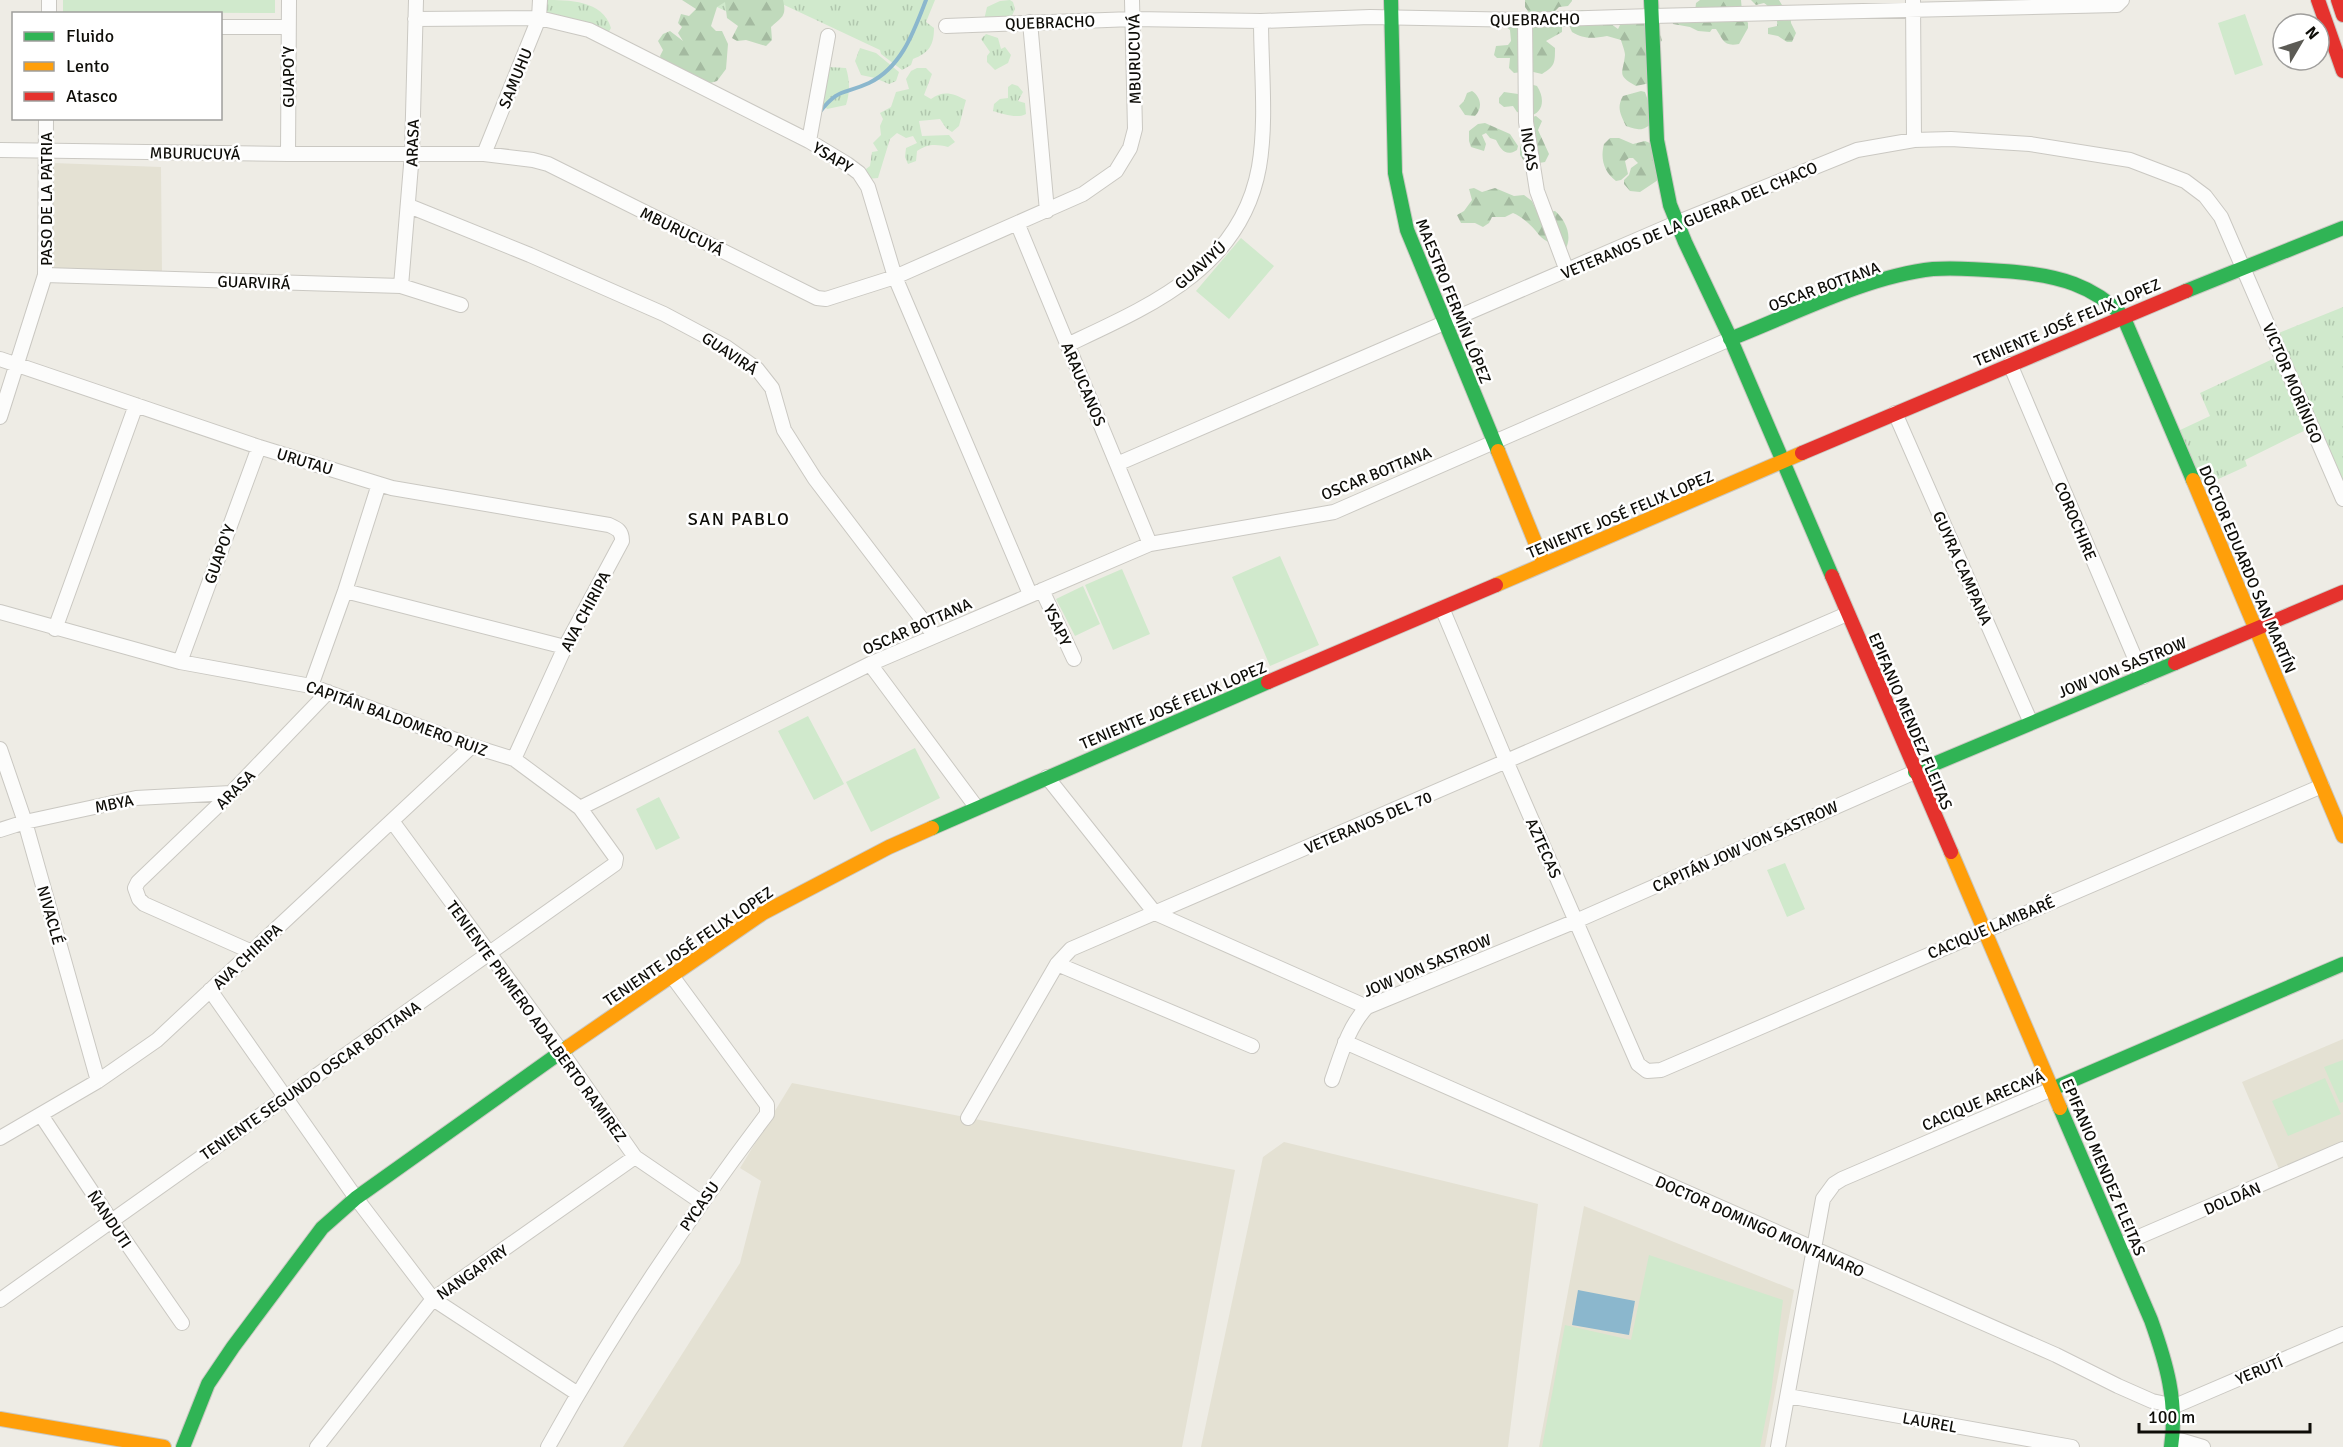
<svg xmlns="http://www.w3.org/2000/svg" width="2343" height="1447" font-family="Signika,sans-serif">
  <defs>
    <pattern id="grass-tufts" width="24" height="20" patternUnits="userSpaceOnUse" patternTransform="scale(1.5)"><rect width="24" height="20" fill="#d0e9cc"/><path d="M3 7l-1-3M5 7V3M7 7l1-3M15 17l-1-3M17 17v-4M19 17l1-3" fill="none" stroke="#b1c7ae"/></pattern>
    <pattern id="forest-firs" width="22" height="20" patternUnits="userSpaceOnUse" patternTransform="scale(1.5)"><rect width="22" height="20" fill="#c0dabc"/><path d="M5 1l3.5 6h-7zM16 11l3.5 6h-7z" fill="#a4baa0"/></pattern>
  </defs>
  <rect width="100%" height="100%" fill="#eeece5"/>
  <path fill="#e4e1d3" d="M53,163L161,167L162,275L51,272Z
    M2343,1039V1142L2279,1169L2242,1082Z
    M792,1083L1235,1170L1182,1447H623L740,1263L761,1181L740,1168Z
    M1284,1142L1538,1204L1508,1447H1201L1263,1157Z
    M1584,1206L1794,1290L1765,1447H1539Z"/>
  <path fill="url(#grass-tufts)" d="M545,0C568,0 603,0 611,28L607,35L578,27L566,17L551,18L545,10Z
    M702,0H935L926,22L934,28C934,45 929,53 913,59L911,65L902,70L881,54L880,50L780,3L766,30Z
    M1010,0L1013,2L1015,9L1010,20H984L987,7L1000,1Z
    M986,34L998,38L1001,49L1005,47L1011,55L1008,63L995,70L987,62V56L990,52L981,39Z
    M860,48L876,53L899,72L896,81L889,84L875,78L861,75L855,61Z
    M828,67L846,68C850,81 850,92 846,105L827,109L822,103Z
    M917,68H926L932,74L924,95L931,99C943,90 953,93 966,100L959,126L952,132L946,128L940,119L919,121L922,136L949,135L955,142L948,147C935,144 928,144 917,151L916,161L908,164L905,157L906,148L917,143L913,136L906,138L897,133L890,139L878,178L867,179L866,169L870,166L872,152L878,151L873,143L881,135L880,126L883,119L880,113L891,107L896,92L909,89L906,79L911,71Z
    M1012,84L1018,86L1023,92L1018,101L1025,103L1026,114C1017,119 1003,114 993,111L994,104L1000,99L1008,98V87Z
    M2343,307V491L2276,334Z
    M2277,357L2310,428L2245,460L2247,466L2203,486L2178,431L2210,416L2200,393Z"/>
  <path fill="url(#forest-firs)" d="M682,0H783C787,16 782,17 771,27L772,40L766,46L746,40L737,41L732,38L738,26L727,18L725,2L717,7L711,26L716,31H722L728,44L726,69L717,81L707,84L665,66L660,56L663,50L658,41L663,34L670,31L683,41L678,33L682,27L678,23L681,14L689,16L696,9Z
    M1525,0H1572V1L1568,6L1559,7L1552,14H1530L1525,7Z
    M1700,0H1741L1742,11L1748,23V28L1739,44C1723,47 1723,39 1716,29H1712L1710,32L1698,31L1690,27L1673,24L1672,20L1695,12L1696,3Z
    M1751,0H1779L1782,5L1790,9L1791,23L1796,33L1792,42H1787L1778,36L1768,34V28L1777,26C1779,18 1770,7 1764,3L1756,5Z
    M1582,10L1596,13L1618,29L1621,23L1639,19L1661,36L1662,41L1658,43L1650,83L1636,86C1616,75 1623,74 1625,55C1625,51 1622,44 1621,40L1607,36C1594,38 1585,40 1572,32L1568,23L1573,14Z
    M1562,25V32L1546,41L1555,48C1555,63 1555,66 1542,74L1529,71L1514,73L1509,68L1510,58H1497L1494,55L1496,46L1508,45L1511,41L1510,30L1505,26Z
    M1530,84L1537,86C1545,98 1544,113 1529,116L1517,112L1513,106L1504,107L1499,103V98L1504,92L1518,94Z
    M1472,91C1481,97 1483,108 1475,116L1465,115L1459,106L1464,101L1467,93Z
    M1641,91L1645,92L1655,121C1642,131 1642,131 1626,126C1621,115 1616,108 1623,96Z
    M1536,116L1542,121L1538,130L1549,154L1545,162L1533,164L1524,161L1520,155V148L1532,117Z
    M1485,123L1510,134L1518,146L1517,150C1506,157 1501,150 1496,140L1490,138L1486,133L1482,135L1486,144L1484,151L1471,147L1469,141V131L1478,124Z
    M1610,138H1619L1633,144L1645,141L1650,143L1658,180L1640,192L1630,191L1624,184V180L1629,175L1631,168L1638,163L1633,158H1629L1625,161L1628,174L1621,180L1616,181C1604,172 1600,159 1604,144Z
    M1474,188L1482,192L1495,188L1514,196L1524,195L1532,201L1538,214L1555,211C1566,220 1573,237 1565,250C1557,246 1545,242 1539,235C1533,227 1523,217 1513,213L1505,217H1492L1489,223L1483,227L1475,223H1461L1457,215L1464,211L1472,200L1469,189Z"/>
  <path fill="#d0e9cc" d="M63,0H275V13L63,12Z
    M2245,14L2263,65L2235,75L2218,23Z
    M1241,238L1274,266L1229,319L1196,291Z
    M1280,556L1319,645L1270,666L1232,577Z
    M1122,569L1150,634L1113,650L1085,585Z
    M1083,586L1100,624L1075,636L1056,599Z
    M808,716L844,784L814,800L778,731Z
    M915,748L940,798L871,832L846,782Z
    M659,797L680,838L656,850L636,809Z
    M1785,863L1805,909L1787,917L1767,870Z
    M2343,1060V1102L2340,1103L2324,1067Z
    M2325,1078L2341,1114L2288,1136L2272,1101Z
    M1649,1255L1783,1300L1771,1393L1760,1447H1542L1565,1325L1631,1340Z"/>
  <path fill="#8bb7cd" d="M1578,1290L1635,1301L1629,1335L1572,1325Z"/>
  <g fill="none" stroke-linecap="round" stroke-linejoin="round">
    <path stroke="#8bb7cd" stroke-width="4" d="M819,113C839,87 843,95 869,83C902,67 914,31 926,0"/>
    <defs>
      <path id="street" d="M49,0V14
        M1913,1L1914,140
        M415,19L539,18L589,30L809,141L847,164L859,173L868,187L895,277L1030,594
        M1525,20L1526,122L1537,191L1567,271
        M1030,22L1047,211
        M946,26L1133,19L1261,21L1370,17L1525,20L1652,16L2117,5L2122,0
        M220,27H287
        M809,141L828,36
        M0,150L288,154H484L533,160L548,164L817,298L826,299L895,277L1083,194L1116,171L1130,148L1135,129L1132,0
        M288,154L289,0
        M484,154L539,18L540,0
        M409,206L530,255L664,314L726,347L757,369L772,388L784,430L815,479L934,635
        M1018,225L1150,544
        M45,275L401,286L461,305
        M401,286L412,153L416,0
        M1067,345C1150,306 1241,268 1259,167C1267,121 1261,68 1261,21
        M0,359L259,447L392,488L609,525C618,529 622,531 622,541L565,647L514,759
        M2010,364L2143,677
        M1895,413L2031,723
        M0,417L45,275L46,118
        M1117,464L1676,223L1857,150L1914,140L1951,139L2030,144L2130,160L2185,181L2205,196L2221,217L2343,499
        M1042,590L1074,659
        M345,591L565,647
        M1442,608L1507,763L1638,1064L1647,1071L1661,1070L2322,786
        M0,612L180,662L311,686L472,746L514,759L580,808L616,858L615,864L0,1300
        M55,629L136,405
        M180,662L259,447
        M870,664L977,808
        M311,686L345,591L379,484
        M0,749L25,822L98,1081
        M1047,777L1155,913L1367,1007
        M580,808L870,664L1150,544L1334,512L1730,339
        M392,821L561,1051L635,1157L701,1202
        M0,830L25,822L136,798L231,793
        M252,952L144,904L139,899L135,888L138,882L231,793L328,692
        M1057,964L1252,1046
        M210,990L356,1198L433,1299L578,1394
        M1345,1042L2056,1355L2118,1386L2152,1401L2175,1406L2343,1334
        M1332,1080C1341,1055 1348,1027 1367,1007L1576,921L1915,772
        M41,1115L112,1222L182,1323
        M968,1118L1057,964L1071,949L1847,614
        M0,1138L98,1081L157,1040L472,746
        M2120,1245L2343,1149
        M1788,1396L2072,1447
        M2173,1438L2203,1447
        M317,1447L433,1299L635,1157
        M548,1447C612,1331 687,1220 767,1114V1105L672,976
        M1778,1447L1823,1199L1834,1184L1842,1179L2052,1089"/>
      <path id="fast" d="M1391,0L1395,173L1407,230L1498,451
        M1651,0L1657,140L1670,205L1685,242L1728,333L1832,576
        M2186,291L2343,228
        M1730,339C1792,315 1867,276 1933,269C1961,267 1989,270 2016,272C2058,276 2093,285 2123,316L2193,480
        M1915,772L2175,663
        M932,828L1268,682
        M2052,1089L2343,964
        M2060,1108L2151,1320C2166,1362 2178,1402 2171,1447
        M183,1447L208,1384L233,1347L322,1228L356,1198L568,1047"/>
      <path id="slow" d="M1498,451L1544,564
        M2193,480L2343,836
        M1496,585L1802,453
        M1951,852L2060,1108
        M568,1047L763,913L889,847L932,828
        M0,1419L164,1447"/>
      <path id="jam" d="M2318,0L2343,71
        M2338,0L2343,15
        M1802,453L2186,291
        M1832,576L1951,852
        M2175,663L2343,592
        M1268,682L1496,585"/>
    </defs>
    <use href="#street" stroke="#cac8c2" stroke-width="16"/>
    <use href="#fast" stroke="#cac8c2" stroke-width="16"/>
    <use href="#slow" stroke="#cac8c2" stroke-width="16"/>
    <use href="#jam" stroke="#cac8c2" stroke-width="16"/>
    <use href="#street" stroke="#fcfcfb" stroke-width="14"/>
    <use href="#fast" stroke="#30b455" stroke-width="14"/>
    <use href="#slow" stroke="#ff9f0a" stroke-width="14"/>
    <use href="#jam" stroke="#e5322d" stroke-width="14"/>
  </g>
  <g text-anchor="middle" stroke-width="5" stroke-linejoin="round" paint-order="stroke">
    <g font-size="16" fill="#0e0d08" stroke="#fff">
      <text transform="translate(1535 19) rotate(-1)" y="6">QUEBRACHO</text>
      <text transform="translate(1050 22) rotate(-2)" y="6">QUEBRACHO</text>
      <text transform="translate(1134 59) rotate(-91)" y="6">MBURUCUYÁ</text>
      <text transform="translate(288 77) rotate(-90)" y="6">GUAPO'Y</text>
      <text transform="translate(515 78) rotate(-68)" y="6">SAMUHU</text>
      <text transform="translate(412 143) rotate(-88)" y="6">ARASA</text>
      <text transform="translate(1530 149) rotate(81)" y="6">INCAS</text>
      <text transform="translate(195 153) rotate(1)" y="6">MBURUCUYÁ</text>
      <text transform="translate(833 157) rotate(32)" y="6">YSAPY</text>
      <text transform="translate(46 199) rotate(-90)" y="6">PASO DE LA PATRIA</text>
      <text transform="translate(1689 220) rotate(-23)" y="6">VETERANOS DE LA GUERRA DEL CHACO</text>
      <text transform="translate(682 231) rotate(26)" y="6">MBURUCUYÁ</text>
      <text transform="translate(1200 265) rotate(-42)" y="6">GUAVIYÚ</text>
      <text transform="translate(254 282) rotate(2)" y="6">GUARVIRÁ</text>
      <text transform="translate(1824 286) rotate(-20)" y="6">OSCAR BOTTANA</text>
      <text transform="translate(1454 301) rotate(68)" y="6">MAESTRO FERMÍN LÓPEZ</text>
      <text transform="translate(2067 322) rotate(-23)" y="6">TENIENTE JOSÉ FELIX LOPEZ</text>
      <text transform="translate(730 353) rotate(34)" y="6">GUAVIRÁ</text>
      <text transform="translate(2293 383) rotate(67)" y="6">VICTOR MORÍNIGO</text>
      <text transform="translate(1084 384) rotate(67)" y="6">ARAUCANOS</text>
      <text transform="translate(305 461) rotate(17)" y="6">URUTAU</text>
      <text transform="translate(1376 473) rotate(-22)" y="6">OSCAR BOTTANA</text>
      <text transform="translate(1620 514) rotate(-23)" y="6">TENIENTE JOSÉ FELIX LOPEZ</text>
      <text transform="translate(2076 521) rotate(67)" y="6">COROCHIRE</text>
      <text transform="translate(219 554) rotate(-70)" y="6">GUAPO'Y</text>
      <text transform="translate(1963 568) rotate(66)" y="6">GUYRA CAMPANA</text>
      <text transform="translate(2248 569) rotate(67)" y="6">DOCTOR EDUARDO SAN MARTÍN</text>
      <text transform="translate(585 611) rotate(-62)" y="6">AVA CHIRIPA</text>
      <text transform="translate(1058 625) rotate(65)" y="6">YSAPY</text>
      <text transform="translate(917 626) rotate(-24)" y="6">OSCAR BOTTANA</text>
      <text transform="translate(2122 667) rotate(-22)" y="6">JOW VON SASTROW</text>
      <text transform="translate(1173 705) rotate(-23)" y="6">TENIENTE JOSÉ FELIX LOPEZ</text>
      <text transform="translate(397 718) rotate(20)" y="6">CAPITÁN BALDOMERO RUIZ</text>
      <text transform="translate(1911 721) rotate(67)" y="6">EPIFANIO MENDEZ FLEITAS</text>
      <text transform="translate(235 789) rotate(-45)" y="6">ARASA</text>
      <text transform="translate(114 803) rotate(-11)" y="6">MBYA</text>
      <text transform="translate(1368 822) rotate(-23)" y="6">VETERANOS DEL 70</text>
      <text transform="translate(1745 846) rotate(-24)" y="6">CAPITÁN JOW VON SASTROW</text>
      <text transform="translate(1544 848) rotate(66)" y="6">AZTECAS</text>
      <text transform="translate(51 915) rotate(74)" y="6">NIVACLÉ</text>
      <text transform="translate(1991 927) rotate(-23)" y="6">CACIQUE LAMBARÉ</text>
      <text transform="translate(688 946) rotate(-34)" y="6">TENIENTE JOSÉ FELIX LOPEZ</text>
      <text transform="translate(247 956) rotate(-43)" y="6">AVA CHIRIPA</text>
      <text transform="translate(1427 965) rotate(-23)" y="6">JOW VON SASTROW</text>
      <text transform="translate(537 1021) rotate(54)" y="6">TENIENTE PRIMERO ADALBERTO RAMIREZ</text>
      <text transform="translate(310 1080) rotate(-35)" y="6">TENIENTE SEGUNDO OSCAR BOTTANA</text>
      <text transform="translate(1983 1100) rotate(-23)" y="6">CACIQUE ARECAYÁ</text>
      <text transform="translate(2104 1167) rotate(67)" y="6">EPIFANIO MENDEZ FLEITAS</text>
      <text transform="translate(2232 1198) rotate(-23)" y="6">DOLDÁN</text>
      <text transform="translate(699 1206) rotate(-55)" y="6">PYCASU</text>
      <text transform="translate(110 1219) rotate(56)" y="6">ÑANDUTI</text>
      <text transform="translate(1760 1226) rotate(24)" y="6">DOCTOR DOMINGO MONTANARO</text>
      <text transform="translate(472 1272) rotate(-35)" y="6">NANGAPIRY</text>
      <text transform="translate(2259 1370) rotate(-23)" y="6">YERUTÍ</text>
      <text transform="translate(1930 1422) rotate(10)" y="6">LAUREL</text>
    </g>
    <g font-size="18" letter-spacing="1.5" fill="#0e0d08" stroke="#fff">
      <text x="739" y="525">SAN PABLO</text>
    </g>
  </g>
  <rect x="12" y="12" width="210" height="108" fill="#ffffff" stroke="#9f9e9c" stroke-width="1.5"/>
  <rect x="24" y="32" width="30" height="9" fill="#30b455" stroke="#9f9e9c" stroke-width="1.5"/>
  <text x="66" y="42" font-size="18" fill="#0e0d08">Fluido</text>
  <rect x="24" y="62" width="30" height="9" fill="#ff9f0a" stroke="#9f9e9c" stroke-width="1.5"/>
  <text x="66" y="72" font-size="18" fill="#0e0d08">Lento</text>
  <rect x="24" y="92" width="30" height="9" fill="#e5322d" stroke="#9f9e9c" stroke-width="1.5"/>
  <text x="66" y="102" font-size="18" fill="#0e0d08">Atasco</text>
  <g transform="translate(2301 42) rotate(51)"><circle r="28" fill="#ffffff" stroke="#9f9e9c" stroke-width="1.5"/>
  <path d="M0-4.5L10 22L0 15L-10 22Z" fill="#5c5b55"/>
  <text y="-9" font-size="16" font-weight="bold" text-anchor="middle" fill="#0e0d08">N</text>
  </g>
  <path d="M2139 1423v9h171v-9" fill="none" stroke="#0e0d08" stroke-width="3"/>
  <text x="2148" y="1423" font-size="18" fill="#0e0d08" stroke="#ffffff" stroke-width="4.5" paint-order="stroke">100 m</text>
</svg>
